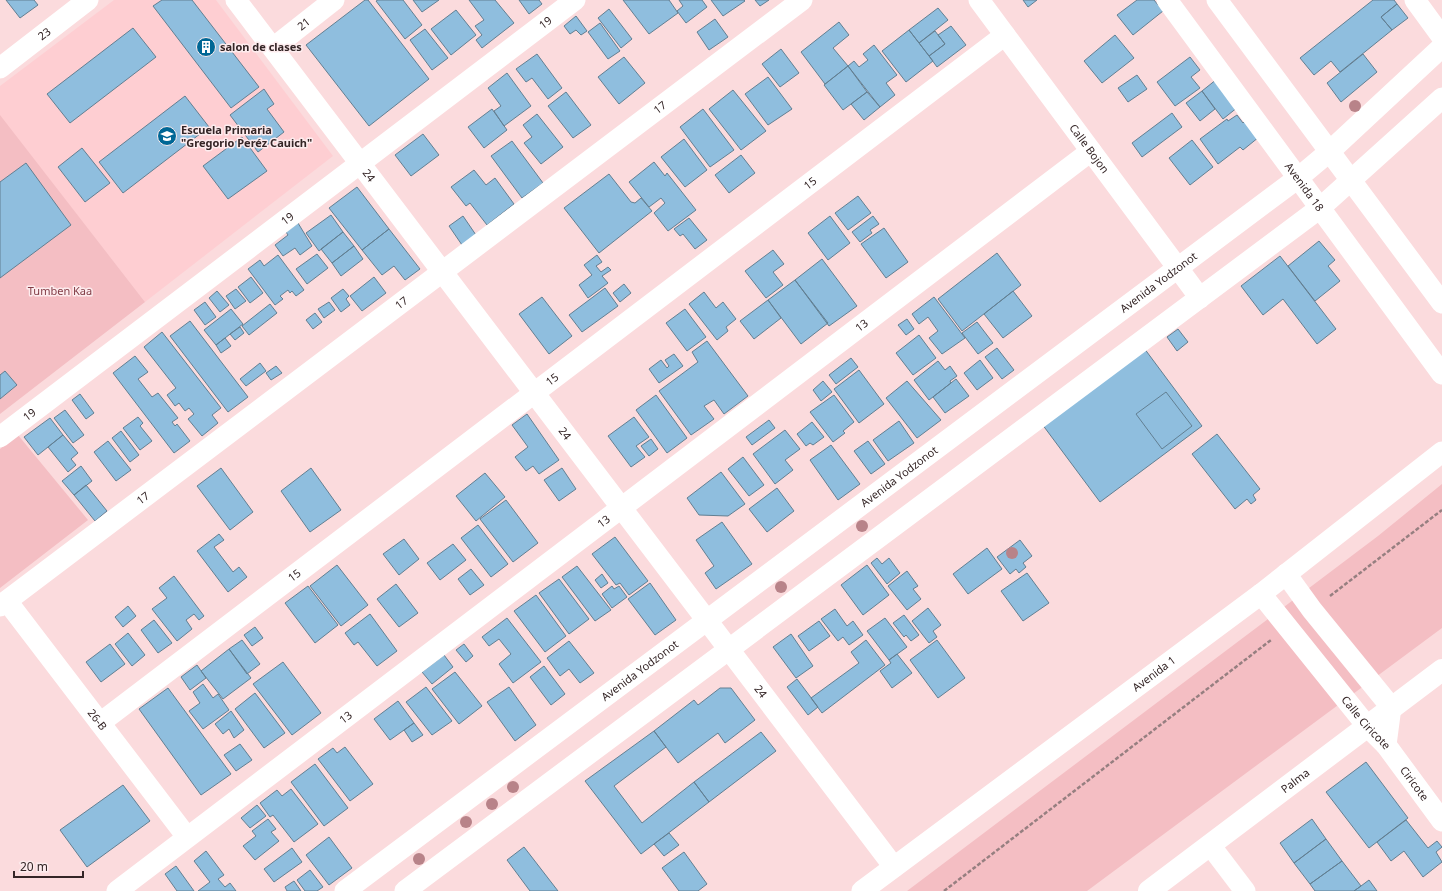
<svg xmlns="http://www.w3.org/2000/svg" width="1442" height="891" font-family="'Noto Sans',sans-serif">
  <rect width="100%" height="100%" fill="#fbdbdd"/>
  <path fill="#feced2" d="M114,0H216L333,156L145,302L0,116V86Z"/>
  <path fill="#f4bec3" d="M0,115L145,302L0,414Z
    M18,435L88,520L0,588V449Z
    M1442,484V628L1087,891H907L1378,536Z"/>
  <path fill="#8fbede" stroke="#627f92" d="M6,0H34L38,5L20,18Z
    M162,0H192L259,87L231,108L153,6Z
    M365,0H368L429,79L369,126L306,45Z
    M378,0H403L422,25L405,39L376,1Z
    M413,0H439L422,12Z
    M469,0H495L514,23L482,48L476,40L482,35L475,26L484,20Z
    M519,0H539L542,4L529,14Z
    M623,0H669L678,13L649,34Z
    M679,0H702L707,7L686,23L677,11L683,6Z
    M711,0H744L745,1L723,16Z
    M755,0H769L760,6Z
    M1023,0H1037L1028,7Z
    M1137,0H1154L1163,11L1133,35L1117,15Z
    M1373,0H1394L1397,4L1381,17L1392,30L1340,72L1331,61L1314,75L1300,58Z
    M1397,4L1408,18L1392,30L1381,17Z
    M938,8L948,20L919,43L909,30Z
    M609,9L632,39L621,48L598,18Z
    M456,10L476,35L451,55L431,29Z
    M576,16L587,31L581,35L576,30L570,34L564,26Z
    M715,19L728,37L709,50L697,32Z
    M839,22L849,35L833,48L848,66L825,84L801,52Z
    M600,23L620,51L608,59L588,32Z
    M951,26L966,45L937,67L929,56L945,44L938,35Z
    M133,28L156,57L70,123L47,94Z
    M425,29L448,58L432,70L410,40Z
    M909,30L933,61L906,82L882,51Z
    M935,31L945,44L929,56L919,43Z
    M1115,35L1134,58L1102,83L1084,61Z
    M874,45L897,75L886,83L895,95L880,107L848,66L854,61L859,67L868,60L863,54Z
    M781,49L799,73L780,87L762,64Z
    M537,54L562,88L548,99L532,78L526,82L516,69Z
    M1363,54L1377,72L1341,102L1327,83Z
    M624,57L645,83L619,104L598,77Z
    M1190,57L1200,70L1191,77L1200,88L1175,106L1157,82Z
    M848,66L867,92L843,110L824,85Z
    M507,73L531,106L504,126L494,111L501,106L488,88Z
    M1137,75L1147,89L1128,102L1118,88Z
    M768,77L792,109L768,125L745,94Z
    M1217,79L1238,107L1223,119L1202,91Z
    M264,89L274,104L267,109L284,132L258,152L230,115Z
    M733,90L766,131L741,150L709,109Z
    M1202,91L1215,109L1200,121L1186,103Z
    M566,92L591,125L573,138L548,106Z
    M867,92L880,107L864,120L851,104Z
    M185,96L209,127L123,193L99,162Z
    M492,109L507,130L484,148L468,127Z
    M703,109L734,150L710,167L680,127Z
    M1172,113L1182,127L1142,157L1132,143Z
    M537,114L563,147L541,164L524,143L532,137L523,125Z
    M1237,115L1243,123L1246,120L1259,137L1243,150L1240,147L1218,164L1200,139L1227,119L1228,121Z
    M423,134L439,155L411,176L395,155Z
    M242,137L267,171L228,199L203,166Z
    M684,139L707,170L685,187L661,157Z
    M1192,140L1213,167L1190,185L1169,158Z
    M512,141L543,183L522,198L491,156Z
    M82,148L110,183L85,202L58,167Z
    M741,155L755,173L729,193L715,175Z
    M654,162L665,176L667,173L696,210L668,231L654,213L665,203L661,198L649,207L629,182Z
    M26,163L71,225L0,278V182Z
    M474,170L486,185L495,178L514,204L487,225L470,203L466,206L451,187Z
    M609,174L631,202L635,203L641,198L652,211L599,253L564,208Z
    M357,187L389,229L362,250L329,208Z
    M858,196L871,213L848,230L835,213Z
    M331,215L343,232L319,251L306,233Z
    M463,216L476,235L462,245L449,226Z
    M830,216L850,243L828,260L808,233Z
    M873,216L879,224L870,230L872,233L860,242L852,232Z
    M689,218L707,240L695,249L683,234L680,236L674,229Z
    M298,223L312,246L300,255L295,248L283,256L275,245L288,235L286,232Z
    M884,228L908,262L886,278L861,244Z
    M389,229L420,269L405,280L394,266L382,275L362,250Z
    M343,232L354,246L332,263L321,249Z
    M1319,241L1335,260L1328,266L1340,281L1315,301L1288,266Z
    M354,246L363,259L341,276L332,263Z
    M773,250L784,264L773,272L783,285L766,298L745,271Z
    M997,253L1021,285L962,331L938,299Z
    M317,254L328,268L307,284L296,269Z
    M278,255L304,290L296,296L292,291L290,293L288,290L280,296L283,299L275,305L248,269L260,260L264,266Z
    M597,255L602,262L596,266L601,272L608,267L611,270L602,276L608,283L588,298L579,285L592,275L584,265Z
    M1280,256L1336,329L1317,344L1283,299L1263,315L1241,286Z
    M822,259L857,306L829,326L795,280Z
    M251,277L263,293L250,303L238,287Z
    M374,277L386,293L362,311L350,296Z
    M795,280L828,323L801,344L768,300Z
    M624,284L631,293L620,302L613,293Z
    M605,288L618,306L582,332L569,315Z
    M236,289L246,301L235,309L226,296Z
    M343,289L349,296L346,299L350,305L341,312L331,298Z
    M217,291L229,305L220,312L209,298Z
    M1013,291L1032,316L1003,338L984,314Z
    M704,292L716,308L723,302L736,319L726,327L728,331L717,340L689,304Z
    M542,297L572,336L549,354L519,314Z
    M934,297L965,338L942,354L929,338L938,331L928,317L919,324L912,314Z
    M768,300L781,318L754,339L740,321Z
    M205,302L216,317L205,325L194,310Z
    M329,302L335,310L324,318L318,309Z
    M270,304L277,313L249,335L242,326Z
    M231,309L243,324L216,345L204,330Z
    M685,309L706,337L687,351L666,323Z
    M315,313L322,322L313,329L306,320Z
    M907,319L914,329L906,335L898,325Z
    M190,321L248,397L228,412L170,336Z
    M977,322L993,343L978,354L962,333Z
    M240,327L244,333L235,340L230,334Z
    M1178,329L1188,342L1177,351L1167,337Z
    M162,332L221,408L212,415L218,423L202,436L188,419L194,414L189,408L185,411L179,403L175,406L167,395L176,388L144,347Z
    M919,335L936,358L913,375L896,353Z
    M225,338L231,346L221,353L216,345Z
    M707,341L748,396L724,414L714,400L704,406L714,419L691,435L659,391L698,362L692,352Z
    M997,348L1014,370L1002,379L985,357Z
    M1144,348L1202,426L1100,502L1042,424Z
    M674,354L683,366L659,383L649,369L661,360L667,368L669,366L665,360Z
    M135,356L148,372L138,379L152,397L158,393L178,418L172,422L175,426L177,424L190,441L174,453L113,373Z
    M851,358L858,367L836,384L829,375Z
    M980,360L993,378L977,390L964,373Z
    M938,361L945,370L950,366L957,376L950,381L951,383L929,400L914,380Z
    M260,363L266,371L246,386L240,379Z
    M276,366L282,373L271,380L266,373Z
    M859,370L884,404L859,423L834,389Z
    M5,371L17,385L0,399V375Z
    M956,379L969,396L945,413L933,397Z
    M823,381L832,392L821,401L813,390Z
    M907,381L941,420L917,438L886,398Z
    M1166,392L1192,426L1162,449L1136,414Z
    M80,394L94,413L86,419L72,400Z
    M656,395L687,438L667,453L636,410Z
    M834,395L854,422L843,431L845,433L833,442L810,412Z
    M65,410L84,435L73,443L54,418Z
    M527,414L559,460L539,474L533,466L526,471L515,457L528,447L512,425Z
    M138,417L143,423L140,426L152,441L140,450L123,428Z
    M634,417L649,437L636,446L645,457L631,467L608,436Z
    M50,418L63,435L38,455L24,437Z
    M769,420L775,428L752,445L746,437Z
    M899,421L914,443L888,461L873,440Z
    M812,422L824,437L813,445L810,443L806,446L797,434Z
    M785,430L800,449L785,460L793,470L775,484L753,454Z
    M121,431L139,455L130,462L112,438Z
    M1217,434L1260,489L1253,495L1256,500L1251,504L1247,499L1235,509L1192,454Z
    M63,435L78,453L71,459L76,465L68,472L48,447Z
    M651,439L658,449L649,456L641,446Z
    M108,441L131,470L116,481L94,452Z
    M868,441L885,464L871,474L854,451Z
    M831,445L860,484L838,500L810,460Z
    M743,457L764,485L749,496L728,469Z
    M81,466L92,481L74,495L62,481Z
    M221,468L253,512L230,530L197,486Z
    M311,468L341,510L310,532L281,491Z
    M562,468L576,489L559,501L544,480Z
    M721,472L745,504L728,516L699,515L687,498Z
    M485,473L505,497L476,521L456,496Z
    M86,485L107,511L95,521L74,495Z
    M777,488L794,511L767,532L749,509Z
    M506,500L538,543L513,562L480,519Z
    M722,522L752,564L716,589L705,573L714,566L696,540Z
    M478,525L508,564L491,577L461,538Z
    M219,534L224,540L214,547L233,572L239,567L247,577L228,592L197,551Z
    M615,537L648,581L629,595L620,583L616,585L592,554Z
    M404,539L419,559L399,575L383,554Z
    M1020,540L1032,556L1023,563L1026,567L1019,573L1016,569L1010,574L997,557Z
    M453,544L466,560L440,580L427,563Z
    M987,548L1002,569L968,594L953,574Z
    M877,558L882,564L889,558L900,573L887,584L871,563Z
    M337,565L368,605L341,626L310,586Z
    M867,565L889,595L863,615L841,585Z
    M577,566L611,610L595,621L562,577Z
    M471,569L484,585L470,595L458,579Z
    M907,571L918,586L913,589L921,599L907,610L888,586Z
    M1027,573L1049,603L1023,621L1001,591Z
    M602,574L608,583L601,588L595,580Z
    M174,576L204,616L199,620L194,614L186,620L192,629L177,641L152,609L167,598L159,588Z
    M559,579L589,619L569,634L539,593Z
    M650,583L676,620L655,635L628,599Z
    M396,584L418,613L399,627L377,599Z
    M308,586L338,625L315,643L285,603Z
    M612,586L614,589L619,586L627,597L612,608L602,594Z
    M536,595L566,636L545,652L514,611Z
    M128,606L136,616L123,627L115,617Z
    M928,608L941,625L933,631L937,637L929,643L912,621Z
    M835,609L847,626L853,621L863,635L849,645L843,637L838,641L821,619Z
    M370,614L397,651L377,666L358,642L354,645L345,633Z
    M904,615L919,635L911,641L906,635L904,637L893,623Z
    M507,618L541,662L513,683L499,664L511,654L499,639L489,646L482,637Z
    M885,618L907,647L889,660L867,631Z
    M154,620L172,643L158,653L141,630Z
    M819,621L830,636L809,651L798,636Z
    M255,627L263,638L252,646L244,635Z
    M128,633L145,655L132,666L115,644Z
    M791,634L813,666L796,678L773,647Z
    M242,640L260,664L247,674L229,649Z
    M866,640L885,665L822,713L811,698L859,663L851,652Z
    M937,640L965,678L938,698L910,660Z
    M569,641L594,673L580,683L569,669L560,676L547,658Z
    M110,644L125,664L101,682L86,662Z
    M464,644L473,656L466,662L456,650Z
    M229,649L251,678L223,699L201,671Z
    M897,654L912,673L892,688L880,671L891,663L889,660Z
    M444,655L453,667L432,684L422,672Z
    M283,662L321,713L292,735L253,684Z
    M197,665L206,678L190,690L181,677Z
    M544,666L565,694L551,705L530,677Z
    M455,672L482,706L459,724L432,689Z
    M797,679L818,707L808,715L787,687Z
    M203,684L213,698L218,694L229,710L203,729L189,711L200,703L193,692Z
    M426,687L452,721L432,735L406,702Z
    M509,687L536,725L515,741L487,702Z
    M168,688L231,774L201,795L139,709Z
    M720,688H731L755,720L725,743L718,733L678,763L654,731L694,700L698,705Z
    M255,693L285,733L264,748L235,709Z
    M398,701L414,723L390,740L374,719Z
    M231,711L244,730L234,738L229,729L223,734L215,724Z
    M414,723L423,735L412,742L404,730Z
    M654,731L666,747L614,786L642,823L694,782L709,802L641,854L585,781Z
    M761,732L776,751L709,802L694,782Z
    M240,744L252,760L236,771L224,755Z
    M345,747L373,784L350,801L318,759L333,748L337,753Z
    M1366,762L1408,818L1369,848L1326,792Z
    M315,764L348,808L324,826L291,782Z
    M123,785L150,821L87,867L60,830Z
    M291,789L318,824L294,842L273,815L270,817L260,803L277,790L282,796Z
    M257,805L266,816L250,828L241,818Z
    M268,819L276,829L271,832L279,841L255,860L243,846L256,836L252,831Z
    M1312,819L1326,839L1294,863L1280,843Z
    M1406,820L1428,848L1437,841L1442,847L1436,852L1442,862L1423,877L1404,851L1391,861L1377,842Z
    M669,833L679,845L664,856L654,844Z
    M329,837L352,868L329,885L306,855Z
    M1326,839L1342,861L1310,884L1294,863Z
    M524,847L558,891H530L507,860Z
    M292,848L302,862L274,882L264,869Z
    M206,851L224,875L218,879L225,887L230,883L236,891H198L210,882L194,861Z
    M684,852L707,884L698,891H679L662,868Z
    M1342,861L1361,886L1354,891H1315L1310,884Z
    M176,866L194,891H177L165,874Z
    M310,870L323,887L317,891H305L297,880Z
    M1369,880L1377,891H1354L1361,886Z
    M294,881L301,891H287L285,887Z"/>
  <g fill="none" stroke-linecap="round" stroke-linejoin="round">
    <path stroke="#967f80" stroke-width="2.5" stroke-dasharray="4 2" stroke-linecap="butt" d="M1330,596L1442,510
      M944,891L1271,640"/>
    <g stroke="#fff" stroke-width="21">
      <path id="s1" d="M236,0L894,867"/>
      <path id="s2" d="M979,0L1200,298"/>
      <path id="s3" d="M1167,0L1442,374"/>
      <path d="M1217,0L1442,303"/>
      <path d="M1415,0L1442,37"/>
      <path id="s4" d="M273,48L334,0"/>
      <path id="s5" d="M0,68L88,0"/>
      <path id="s6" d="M0,437L575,0"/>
      <path d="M1286,574L1312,610L1391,707L1386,745"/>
      <path id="s7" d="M1261,594L1367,726L1386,745L1442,821"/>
      <path id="s8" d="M7,601L187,837"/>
      <path id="s9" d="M0,606L802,0"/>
      <path id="s10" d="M100,723L1005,35"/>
      <path d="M1210,845L1245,891"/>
      <path id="s11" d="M117,891L1091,151"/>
      <path id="s12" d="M345,891L1298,178L1329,152L1442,47"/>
      <path d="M405,891L1320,208L1442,98"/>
      <path id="s13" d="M862,891L1261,594L1442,452"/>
    </g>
    <path stroke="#fff" stroke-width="22" id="s14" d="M1149,891L1442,670"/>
  </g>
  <g fill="#b88389">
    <circle cx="1355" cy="106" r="6"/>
    <circle cx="862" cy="526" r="6"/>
    <circle cx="1012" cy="553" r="6"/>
    <circle cx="781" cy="587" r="6"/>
    <circle cx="513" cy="787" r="6"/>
    <circle cx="492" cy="804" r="6"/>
    <circle cx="466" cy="822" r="6"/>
    <circle cx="419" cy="859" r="6"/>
  </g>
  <defs>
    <symbol id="building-disc" viewBox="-11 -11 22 22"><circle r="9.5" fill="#006795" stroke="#fdecee"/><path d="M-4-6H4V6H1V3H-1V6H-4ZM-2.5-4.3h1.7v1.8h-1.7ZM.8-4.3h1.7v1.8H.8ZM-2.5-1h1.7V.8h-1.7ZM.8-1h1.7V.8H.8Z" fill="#fff"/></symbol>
    <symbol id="school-disc" viewBox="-11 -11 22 22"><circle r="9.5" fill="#006795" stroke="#fdecee"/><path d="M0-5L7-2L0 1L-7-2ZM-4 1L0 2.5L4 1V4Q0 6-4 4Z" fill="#fff"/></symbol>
  </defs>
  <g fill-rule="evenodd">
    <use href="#building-disc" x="195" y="36" width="22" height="22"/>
    <use href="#school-disc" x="156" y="125" width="22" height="22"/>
  </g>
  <g text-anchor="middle" stroke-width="3" stroke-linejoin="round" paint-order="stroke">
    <g font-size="11" fill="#342526" stroke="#fdecee">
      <text dy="4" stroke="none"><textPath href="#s6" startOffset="685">19</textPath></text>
      <text dy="4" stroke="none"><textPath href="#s4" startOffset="39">21</textPath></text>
      <text dy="4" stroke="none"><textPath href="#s5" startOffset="56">23</textPath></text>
      <text dy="4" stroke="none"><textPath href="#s9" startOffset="827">17</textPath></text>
      <text dy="4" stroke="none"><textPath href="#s2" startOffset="185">Calle Bojon</textPath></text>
      <text dy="4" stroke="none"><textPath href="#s1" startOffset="220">24</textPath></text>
      <text dy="4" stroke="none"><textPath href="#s10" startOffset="892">15</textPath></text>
      <text dy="4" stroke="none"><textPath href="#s3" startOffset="232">Avenida 18</textPath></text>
      <text dy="4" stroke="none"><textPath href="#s6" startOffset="361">19</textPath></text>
      <text dy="4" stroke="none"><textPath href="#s12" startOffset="1016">Avenida Yodzonot</textPath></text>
      <text dy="4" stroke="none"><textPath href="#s9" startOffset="503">17</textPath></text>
      <text dy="4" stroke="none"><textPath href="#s11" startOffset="935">13</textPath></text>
      <text dy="4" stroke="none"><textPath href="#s10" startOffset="568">15</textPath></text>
      <text dy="4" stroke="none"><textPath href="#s6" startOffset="37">19</textPath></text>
      <text dy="4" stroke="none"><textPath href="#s1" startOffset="544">24</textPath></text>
      <text dy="4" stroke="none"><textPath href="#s12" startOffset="692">Avenida Yodzonot</textPath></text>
      <text dy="4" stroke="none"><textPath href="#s9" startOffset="179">17</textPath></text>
      <text dy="4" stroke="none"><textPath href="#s11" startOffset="611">13</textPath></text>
      <text dy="4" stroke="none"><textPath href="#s10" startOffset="244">15</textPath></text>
      <text dy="4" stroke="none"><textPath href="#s12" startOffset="368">Avenida Yodzonot</textPath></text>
      <text dy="4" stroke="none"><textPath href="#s13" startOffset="364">Avenida 1</textPath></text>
      <text dy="4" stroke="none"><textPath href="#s1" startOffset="868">24</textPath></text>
      <text dy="4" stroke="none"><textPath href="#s7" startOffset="166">Calle Ciricote</textPath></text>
      <text dy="4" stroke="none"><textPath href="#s11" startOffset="287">13</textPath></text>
      <text dy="4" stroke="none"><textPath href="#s8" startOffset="149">26-B</textPath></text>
      <text dy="4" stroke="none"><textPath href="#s14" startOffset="183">Palma</textPath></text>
      <text dy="4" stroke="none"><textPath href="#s7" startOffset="244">Ciricote</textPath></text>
    </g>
    <g font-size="11" font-weight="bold" fill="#342526" stroke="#fdecee" text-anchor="start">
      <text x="220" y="51">salon de clases</text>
      <text x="181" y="134">Escuela Primaria<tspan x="181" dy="13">"Gregorio Peréz Cauich"</tspan></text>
    </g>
    <g font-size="11" fill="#813b45" stroke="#fdecee">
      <text x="60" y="295">Tumben Kaa</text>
    </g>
  </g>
  <path d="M14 871v6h69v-6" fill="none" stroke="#342526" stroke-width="2"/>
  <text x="20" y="871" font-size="12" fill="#342526" stroke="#fdecee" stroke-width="3" paint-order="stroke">20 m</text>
</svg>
